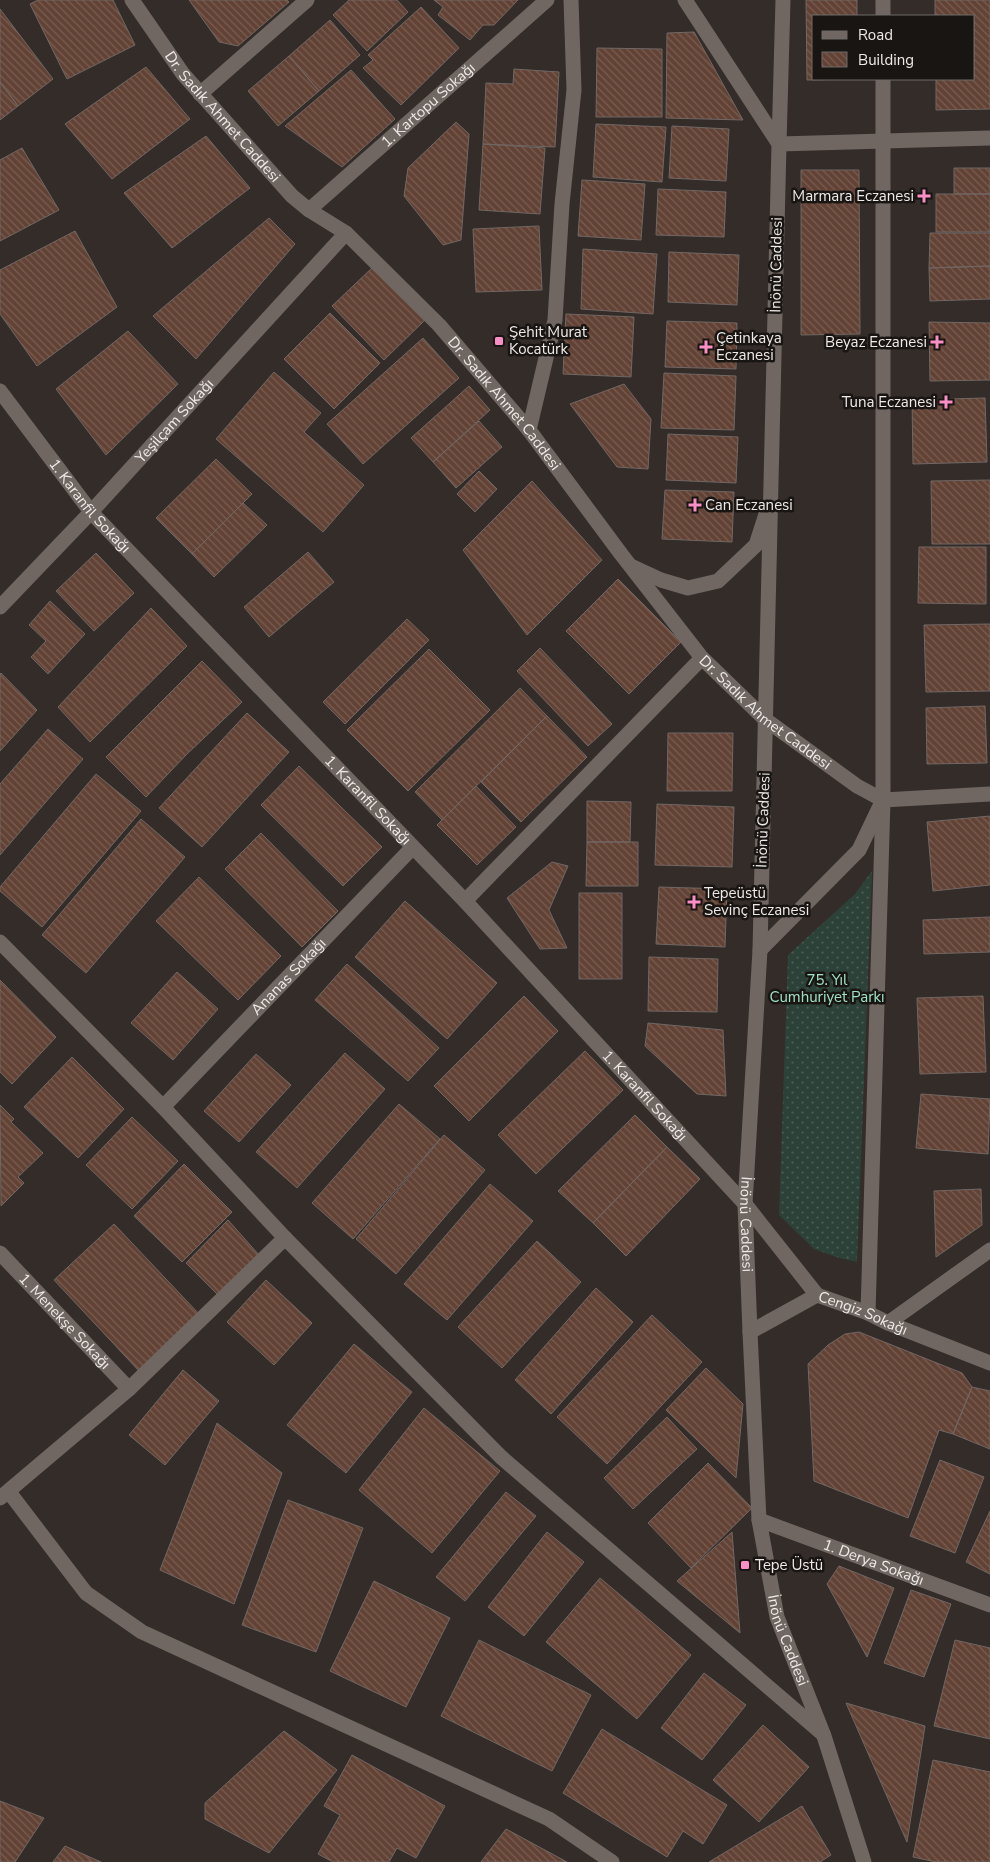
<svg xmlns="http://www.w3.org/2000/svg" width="990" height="1862" font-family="'Nunito Sans',sans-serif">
  <defs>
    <pattern id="grass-dots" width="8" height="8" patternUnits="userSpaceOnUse" patternTransform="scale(1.25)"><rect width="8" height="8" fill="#2c4238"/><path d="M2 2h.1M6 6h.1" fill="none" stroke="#4b5d55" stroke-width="1.8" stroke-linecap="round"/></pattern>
    <pattern id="building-back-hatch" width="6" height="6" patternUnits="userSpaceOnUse" patternTransform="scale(1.25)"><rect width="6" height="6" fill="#624235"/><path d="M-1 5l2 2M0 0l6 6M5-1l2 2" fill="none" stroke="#795d52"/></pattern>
  </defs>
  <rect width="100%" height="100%" fill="#342c28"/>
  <path fill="url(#grass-dots)" d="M872,871L857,1262L836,1257L814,1249L779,1215L788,955L855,894Z"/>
  <path fill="url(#building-back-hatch)" stroke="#716764" d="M38,0H113L135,45L67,79L30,4Z
    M189,0H287L289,2L238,46L219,42Z
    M349,0H397L408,12L367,51L333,15Z
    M434,0H518L494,25H483L470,40L438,15L443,7Z
    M806,0H857V16H814V79H857L807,80Z
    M935,0H990V109L936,110V79H974V16H935Z
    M421,7L459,48L401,105L363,68L373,60L368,55Z
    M0,9L53,79L18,106L0,82Z
    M330,20L360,55L319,91L289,56Z
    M694,32L743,120L666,118L667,33Z
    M597,48L662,49V117H596Z
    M289,56L319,91L278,126L248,91Z
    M146,67L190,119L112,179L65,124Z
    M514,69L559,72L555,147L483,144L486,83L513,84Z
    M351,70L395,119L342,167L285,126Z
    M0,82L18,106L0,120Z
    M456,122L469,134L461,240L443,245L404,196L408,168Z
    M596,124L666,127L662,182L593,177Z
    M672,126L729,129L726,181L669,178Z
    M206,136L250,188L172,248L124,193Z
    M483,144L545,148L540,214L479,210Z
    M22,148L59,210L0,241V160Z
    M954,168H990V194H954Z
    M801,170H859L860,334L801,335Z
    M582,180L645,184L641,240L578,236Z
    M658,189L726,192L724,237L656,235Z
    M936,194H990V232H936Z
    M269,218L295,244L196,359L153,316Z
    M539,226L542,290L476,292L473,229Z
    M75,231L117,307L37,366L0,314V270Z
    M930,233H990V266L929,268Z
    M583,249L657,254L653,314L581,309Z
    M669,252L739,255L737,305L668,302Z
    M990,266V299L930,301L929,268Z
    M373,267L425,320L384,360L332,306Z
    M330,313L380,363L334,409L284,359Z
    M566,314L634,317L631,377L563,374Z
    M667,321L737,323L736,369L665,367Z
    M929,322L990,323V380L930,381Z
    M128,331L178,384L106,455L56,389Z
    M423,338L459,378L363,464L327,424Z
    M274,372L321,413L304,432L364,485L323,532L216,439Z
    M664,373L736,376L734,430L661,428Z
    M624,384L651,419L648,469L617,467L570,404Z
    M469,386L490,410L433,462L411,438Z
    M985,398L987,462L913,464L912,400Z
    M479,421L502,447L456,488L433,462Z
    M668,434L738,437L736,483L666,480Z
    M216,459L252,494L192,554L156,518Z
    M479,471L497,489L475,512L457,494Z
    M990,480V544H932L931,481Z
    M532,481L602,560L527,635L463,550Z
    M665,490L734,492L732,542L662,539Z
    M243,503L267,525L214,577L192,554Z
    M919,547H986V604L918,603Z
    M308,552L334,582L269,637L244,607Z
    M96,553L134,593L94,631L56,591Z
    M618,579L681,642L629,694L566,631Z
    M50,601L85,634L48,674L31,657L46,641L29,625Z
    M151,608L187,646L90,742L58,707Z
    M407,619L429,640L345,724L323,702Z
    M990,624V691L926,692L924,625Z
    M540,648L612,724L588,746L517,671Z
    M429,649L490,710L408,791L347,730Z
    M202,661L242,702L187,754L146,797L106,757Z
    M1,673L37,710L0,751V674Z
    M520,688L547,716L442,820L415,792Z
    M985,706L987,763L927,764L926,708Z
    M247,713L289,752L202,847L159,808Z
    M547,716L587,757L521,822L481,782Z
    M48,729L83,759L0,855V784Z
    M668,733H733L732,791H667Z
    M299,766L382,847L343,886L261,805Z
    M96,774L141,811L42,927L0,891V887Z
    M476,786L516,827L477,865L437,825Z
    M587,801L631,802L630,842H587Z
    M657,804L734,807L732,867L655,865Z
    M990,816V885L933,891L927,822Z
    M141,819L185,857L86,973L42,935Z
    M261,833L338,911L302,947L225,869Z
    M587,842H638V886H586Z
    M552,862L568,866L549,910L567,948L540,949L507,898Z
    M199,877L281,956L238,1000L156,921Z
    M659,887L727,889L725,947L656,944Z
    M579,893H622V979H579Z
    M405,901L497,983L447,1039L355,957Z
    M990,917V952L924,954L923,920Z
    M649,957L718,959L717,1012L648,1011Z
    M347,964L439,1048L408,1081L315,1000Z
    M177,972L218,1009L173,1060L131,1023Z
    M0,980L56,1037L12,1084L0,1072Z
    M524,996L558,1031L469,1121L434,1086Z
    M983,996L986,1072L920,1074L917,998Z
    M648,1023L723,1030L726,1096L697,1094L645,1046Z
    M585,1051L623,1090L536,1174L498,1135Z
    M345,1053L385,1089L297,1188L256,1152Z
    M256,1054L291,1085L239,1142L204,1111Z
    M72,1057L124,1109L78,1158L24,1107Z
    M921,1094L990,1099L988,1154L916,1148Z
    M399,1104L440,1139L353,1239L312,1203Z
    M0,1105L14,1119L11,1122L43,1153L18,1177L24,1183L1,1206Z
    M635,1115L667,1147L593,1223L558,1191Z
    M132,1117L178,1161L132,1209L86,1165Z
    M444,1135L485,1170L396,1274L356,1239Z
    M667,1147L700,1179L626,1256L593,1223Z
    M184,1164L232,1212L182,1262L134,1216Z
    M490,1184L533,1221L447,1320L404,1284Z
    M981,1189L982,1225L936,1257L934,1191Z
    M228,1220L259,1255L220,1297L186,1263Z
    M114,1224L200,1315L140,1372L54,1280Z
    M537,1241L581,1282L502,1368L458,1327Z
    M266,1280L312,1323L274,1365L227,1322Z
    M596,1288L633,1322L551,1414L515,1380Z
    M652,1315L702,1362L607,1464L557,1417Z
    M859,1332L962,1373L972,1387L953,1434L939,1430L908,1518L814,1481L808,1364L828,1345L845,1334Z
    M354,1344L412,1392L346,1473L287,1425Z
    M706,1368L743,1404L736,1478L666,1410Z
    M183,1370L219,1401L165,1465L129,1435Z
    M972,1387L990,1391V1449L953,1434Z
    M424,1408L500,1471L432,1553L359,1490Z
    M667,1417L697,1449L633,1509L604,1478Z
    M217,1423L282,1473L234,1604L160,1570Z
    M940,1460L984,1477L955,1553L910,1536Z
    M708,1463L752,1508L691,1568L648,1523Z
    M506,1492L536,1516L465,1601L436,1577Z
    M288,1500L363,1528L316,1652L242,1625Z
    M990,1511V1574L966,1562Z
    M547,1532L584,1562L524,1636L488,1607Z
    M732,1532L740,1633L677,1581Z
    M839,1566L894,1588L867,1657L827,1584Z
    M600,1578L691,1655L637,1719L546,1642Z
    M374,1581L450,1618L406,1707L330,1671Z
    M911,1590L951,1604L924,1677L884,1663Z
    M479,1640L591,1695L552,1771L441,1716Z
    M955,1640L990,1648V1739L934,1726Z
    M704,1673L746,1705L702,1760L661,1728Z
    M846,1703L925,1726L907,1842Z
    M763,1725L809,1767L759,1822L713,1780Z
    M602,1729L727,1805L703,1844L683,1831L667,1857L563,1793Z
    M284,1731L337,1770L269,1853L205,1819V1803Z
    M352,1755L445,1806L416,1858L397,1848L389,1862H333L318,1854L340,1815L324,1806Z
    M933,1760L990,1772V1862H936L913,1857Z
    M0,1801L44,1818L15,1862H0Z
    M802,1806L831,1855L820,1862H709Z
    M506,1829L567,1862H481Z
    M65,1846L101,1862H53Z"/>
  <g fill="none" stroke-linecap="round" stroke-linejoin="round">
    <g stroke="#706763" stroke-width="15">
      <path id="s1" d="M132,0L183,74L292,196L309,210L346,233L439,325L529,430L621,554L702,658L766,720L857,786L883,800"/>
      <path d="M685,0L779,144L990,138"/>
      <path id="s2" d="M783,0L779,144L760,950L745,1204L750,1332L759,1520L777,1617L824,1736L864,1862"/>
      <path d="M883,16V0"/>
      <path d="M200,94L307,0"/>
      <path id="s3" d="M309,210L547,0"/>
      <path id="s4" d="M0,391L91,512L465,901L745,1204L817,1295L868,1313L888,1323L990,1363"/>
      <path d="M529,430L555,320L562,204L574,90L571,0"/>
      <path d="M633,567L661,580L688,588L718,581L756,545L766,514"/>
      <path id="s5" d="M0,607L91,512L346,233"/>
      <path d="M883,800L990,794"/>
      <path d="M465,901L702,658"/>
      <path d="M0,942L163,1107L285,1238L501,1457L823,1734"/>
      <path d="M760,950L859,850L880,806"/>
      <path id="s6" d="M163,1107L413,847"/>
      <path id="s7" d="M0,1253L129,1389"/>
      <path d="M868,1313L883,800V79"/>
      <path d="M888,1323L990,1250"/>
      <path d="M750,1332L817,1295"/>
      <path d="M9,1492L86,1593L142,1632L549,1819L612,1862"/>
      <path d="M0,1498L129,1389L285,1238"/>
      <path id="s8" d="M759,1520L990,1605"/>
    </g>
  </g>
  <g fill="#fa8fc6" stroke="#181513" stroke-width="2">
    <path d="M921.5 188.5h5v5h5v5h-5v5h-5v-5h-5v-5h5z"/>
    <rect x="494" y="336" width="10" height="10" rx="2.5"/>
    <path d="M934.5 334.5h5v5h5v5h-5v5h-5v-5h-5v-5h5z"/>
    <path d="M703.5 339.5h5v5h5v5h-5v5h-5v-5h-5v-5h5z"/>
    <path d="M943.5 394.5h5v5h5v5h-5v5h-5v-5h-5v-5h5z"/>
    <path d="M692.5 497.5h5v5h5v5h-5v5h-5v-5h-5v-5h5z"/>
    <path d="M691.5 894.5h5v5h5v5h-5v5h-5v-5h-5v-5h5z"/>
    <rect x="740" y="1560" width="10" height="10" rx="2.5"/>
  </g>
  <g text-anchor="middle" stroke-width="5" stroke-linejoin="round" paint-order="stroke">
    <g font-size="15" fill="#efeae8" stroke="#181513">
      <text dy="5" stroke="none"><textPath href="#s3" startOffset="159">1. Kartopu Sokağı</textPath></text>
      <text dy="5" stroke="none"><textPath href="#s1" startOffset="148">Dr. Sadık Ahmet Caddesi</textPath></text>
      <text transform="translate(776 265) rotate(-89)" y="5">İnönü Caddesi</text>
      <text dy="5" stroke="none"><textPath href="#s1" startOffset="552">Dr. Sadık Ahmet Caddesi</textPath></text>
      <text dy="5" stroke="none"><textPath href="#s5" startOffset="255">Yeşilçam Sokağı</textPath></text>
      <text dy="5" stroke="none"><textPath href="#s4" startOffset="146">1. Karanfil Sokağı</textPath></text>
      <text dy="5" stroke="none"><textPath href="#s1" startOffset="958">Dr. Sadık Ahmet Caddesi</textPath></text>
      <text dy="5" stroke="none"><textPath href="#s4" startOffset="551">1. Karanfil Sokağı</textPath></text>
      <text transform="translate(763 820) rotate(-88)" y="5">İnönü Caddesi</text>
      <text dy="5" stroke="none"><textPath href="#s6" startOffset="181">Ananas Sokağı</textPath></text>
      <text dy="5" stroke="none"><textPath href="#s4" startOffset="956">1. Karanfil Sokağı</textPath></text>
      <text dy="5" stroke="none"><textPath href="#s2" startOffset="1225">İnönü Caddesi</textPath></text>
      <text dy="5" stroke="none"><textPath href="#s4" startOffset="1269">Cengiz Sokağı</textPath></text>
      <text dy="5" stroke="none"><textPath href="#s7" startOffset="94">1. Menekşe Sokağı</textPath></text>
      <text dy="5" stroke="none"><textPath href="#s8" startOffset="122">1. Derya Sokağı</textPath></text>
      <text dy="5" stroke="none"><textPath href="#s2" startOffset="1645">İnönü Caddesi</textPath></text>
    </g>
    <g font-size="15" fill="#efeae8" stroke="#181513" text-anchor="start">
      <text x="914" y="201" text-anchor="end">Marmara Eczanesi</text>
      <text x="509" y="337">Şehit Murat<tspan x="509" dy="17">Kocatürk</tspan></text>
      <text x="716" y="343">Çetinkaya<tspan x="716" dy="17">Eczanesi</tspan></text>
      <text x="927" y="347" text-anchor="end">Beyaz Eczanesi</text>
      <text x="936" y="407" text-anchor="end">Tuna Eczanesi</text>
      <text x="705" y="510">Can Eczanesi</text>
      <text x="704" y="898">Tepeüstü<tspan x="704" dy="17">Sevinç Eczanesi</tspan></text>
      <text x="755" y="1570">Tepe Üstü</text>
    </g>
    <g font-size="15" fill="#9fe1c3" stroke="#181513">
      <text x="827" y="985">75. Yıl<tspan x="827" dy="17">Cumhuriyet Parkı</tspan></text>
    </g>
  </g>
  <rect x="812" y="15" width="162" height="65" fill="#181513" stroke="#6e6a68"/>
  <rect x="822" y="31" width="25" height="8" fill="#706763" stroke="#6e6a68"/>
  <text x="858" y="40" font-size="15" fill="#efeae8">Road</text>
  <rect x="822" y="52" width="25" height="15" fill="url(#building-back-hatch)" stroke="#6e6a68"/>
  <text x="858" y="65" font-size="15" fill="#efeae8">Building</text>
</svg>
